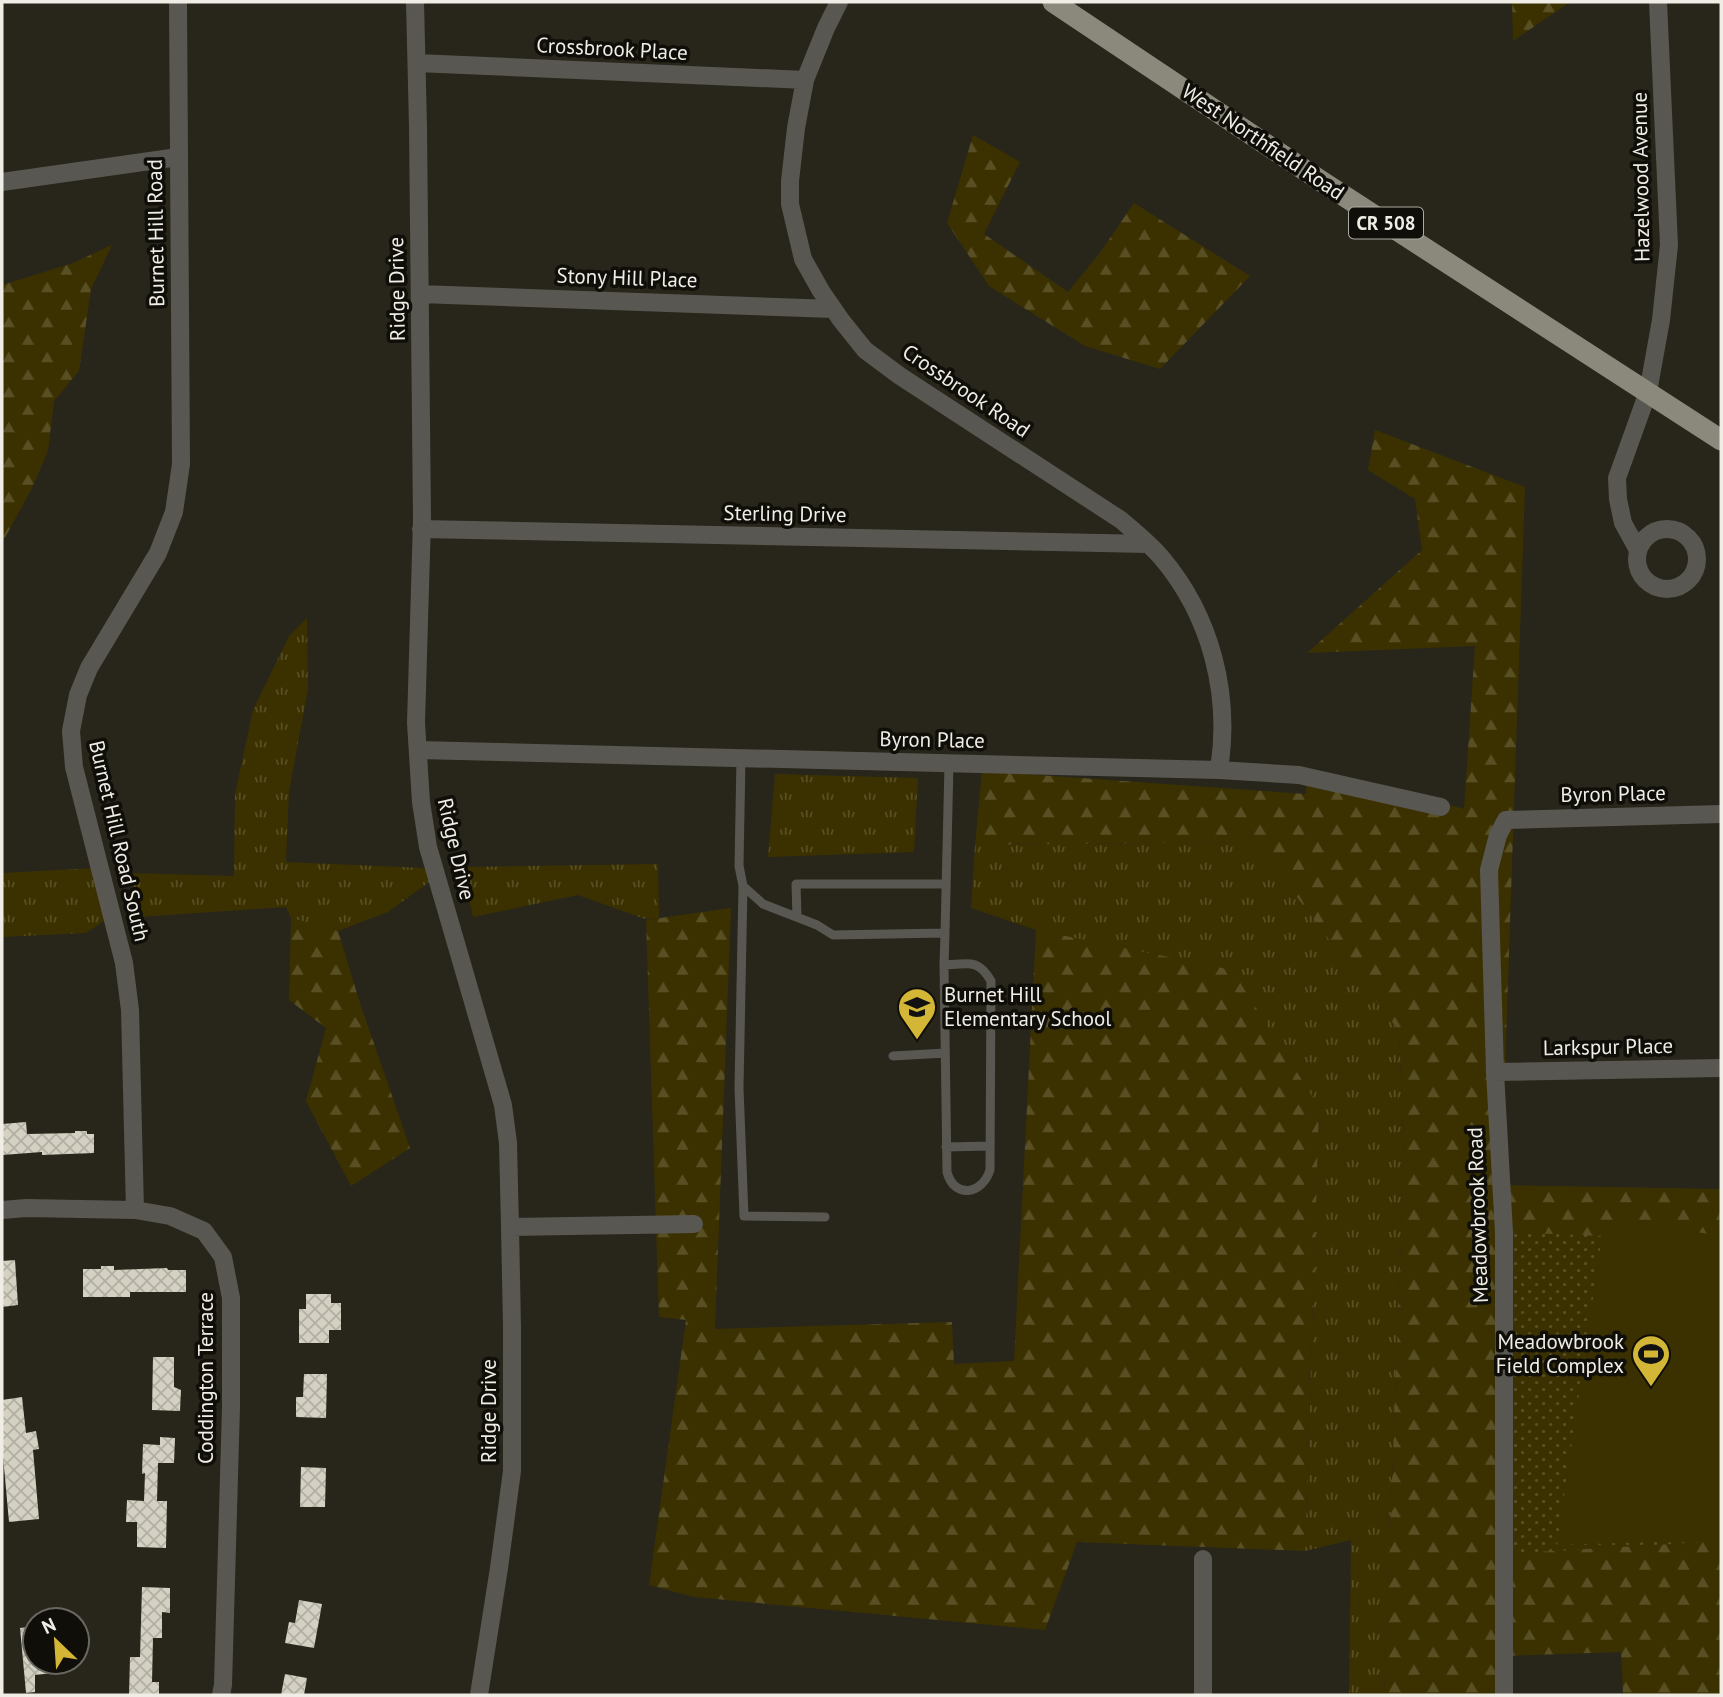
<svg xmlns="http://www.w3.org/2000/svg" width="1723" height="1697" font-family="'PT Sans',sans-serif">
  <defs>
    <pattern id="grass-tufts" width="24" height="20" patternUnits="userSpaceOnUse" patternTransform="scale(1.75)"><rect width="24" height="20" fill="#3b3100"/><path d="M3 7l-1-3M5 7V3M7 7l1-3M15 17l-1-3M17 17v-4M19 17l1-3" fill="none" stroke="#584f25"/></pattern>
    <pattern id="forest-firs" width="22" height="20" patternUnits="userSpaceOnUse" patternTransform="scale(1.75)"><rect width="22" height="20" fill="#3b3100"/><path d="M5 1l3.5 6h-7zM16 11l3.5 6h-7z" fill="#584f25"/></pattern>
    <pattern id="park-dots" width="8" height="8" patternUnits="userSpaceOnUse" patternTransform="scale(1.75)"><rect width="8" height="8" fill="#3b3100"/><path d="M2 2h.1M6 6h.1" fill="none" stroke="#584f25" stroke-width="1.8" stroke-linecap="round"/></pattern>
    <pattern id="building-cross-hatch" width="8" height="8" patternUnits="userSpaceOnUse" patternTransform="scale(1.75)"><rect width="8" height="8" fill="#d4d1c2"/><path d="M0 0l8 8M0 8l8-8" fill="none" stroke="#b1aea3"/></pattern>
  </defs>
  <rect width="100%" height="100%" fill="#28251a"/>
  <path fill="url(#grass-tufts)" d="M307,618L308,689L289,791L286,862L424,868L432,880L388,912L338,931L291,918L286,907L139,917L130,873L234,876L235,794L253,710L289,636Z
    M775,774L918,778L914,852L768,857Z
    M1255,842L1399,1031L1404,1161L1384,1695H1349L1351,1540L1305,1551L1319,1106L1036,930L971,908L975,845Z
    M658,864L659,918L645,919L578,895L473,917L462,867Z
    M96,868L107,919L86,933L2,937V873Z"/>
  <path fill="url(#forest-firs)" d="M1512,2H1570L1513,41Z
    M973,135L1020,162L984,234L1068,292L1099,254L1134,203L1250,276L1160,369L1085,346L989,286L947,223Z
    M112,245L91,289L79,371L54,401L48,451L31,490L2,543V285L73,263Z
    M1375,430L1525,487L1501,1185L1721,1189V1695H1623L1621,1652L1501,1656V1695H1384L1404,1161L1399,1031L1255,842L975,845L982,771L1306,794L1307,768L1464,809L1475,646L1307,653L1422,550L1415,499L1368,470Z
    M731,908L715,1329L952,1322L954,1364L1014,1361L1036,930L1232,970L1319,1107L1305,1551L1077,1542L1045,1630L694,1597L649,1585L686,1320L659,1317L646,920Z
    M291,918L338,931L359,1000L410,1148L351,1186L306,1101L326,1028L289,1000Z"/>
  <path fill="url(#park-dots)" d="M1504,1232L1721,1241V1541L1504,1554Z"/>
  <path fill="#3b3100" d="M1617,1219L1721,1236V1540L1557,1545L1602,1236Z"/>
  <path fill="url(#building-cross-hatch)" d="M26,1122L27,1134L75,1133V1131H87V1134H94V1153L42,1155V1152L2,1155V1124Z
    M15,1260L18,1305L2,1307V1261Z
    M101,1266H114V1270L167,1268L168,1270H186V1292H130V1297H83V1269H101Z
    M306,1294H331V1303H341V1330H329V1343H299V1309H306Z
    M153,1357H174V1387L181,1390L180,1411L152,1410Z
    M304,1374H327L326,1418L296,1417V1397H303Z
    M22,1397L26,1433L36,1431L39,1449L33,1450L39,1519L9,1522L2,1445V1400Z
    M160,1437L175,1438L174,1463H158L157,1501H167L166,1548L137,1547V1522H126L127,1500L144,1501L145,1473L142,1474L143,1444L160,1445Z
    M301,1467L326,1468L325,1507H300Z
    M142,1587L170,1588V1613L162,1612V1638H153L152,1682H159V1695H129L130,1657H140Z
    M299,1600L322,1604L314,1648L285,1643L289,1622L295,1623Z
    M35,1626V1662H71V1671L35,1675V1692L26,1693L20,1628Z
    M285,1674L307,1678L304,1695H281Z"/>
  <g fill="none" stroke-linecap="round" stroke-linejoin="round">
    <path stroke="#595751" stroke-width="9" d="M741,758L739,866L743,886L763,904L817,925L833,935L945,933L949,764
      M743,886L739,1088L744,1216L825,1217
      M797,917L796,884H946
      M944,965C968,964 978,958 991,981L990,1170C982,1195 954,1199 947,1172L944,965L945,933
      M893,1056L945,1053
      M946,1147L990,1146"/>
    <path stroke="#595751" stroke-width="18" d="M415,2L418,127L422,520L416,723L421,802L428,847L503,1105L508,1143L510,1227L512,1327V1471L499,1568L479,1695
      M839,2L826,28L805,80L796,128L790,181V204L803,259L821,291L841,320L865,350L900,376L1121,520C1135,532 1149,543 1161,557C1211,616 1231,694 1219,770
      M417,63L805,80
      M2,182L178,157
      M420,294L833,309
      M1637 559a30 30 0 1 1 60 0a30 30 0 1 1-60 0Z
      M421,529L1148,544
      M1638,550L1623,523L1618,499L1617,478L1648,392L1661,320L1669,245L1658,2
      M418,750L1219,770L1299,775L1441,807
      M1495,1072L1721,1068
      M2,1210L26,1208L135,1210L170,1216L204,1231L223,1257L231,1298V1407L223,1685L221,1695
      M135,1210L130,1010L124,963L74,767L71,731L78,695L89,668L158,553L174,512L181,464L178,2
      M510,1227L694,1224
      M1203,1559V1695
      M1504,1695V1232L1495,1072L1489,870L1498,835L1506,820L1721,814"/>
    <path stroke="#8b887c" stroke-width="21" d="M1053,2L1321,181L1721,440"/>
  </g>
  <defs>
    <symbol id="school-pin" viewBox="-11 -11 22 30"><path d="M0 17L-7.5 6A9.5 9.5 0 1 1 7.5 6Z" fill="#d3b635" stroke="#100e09"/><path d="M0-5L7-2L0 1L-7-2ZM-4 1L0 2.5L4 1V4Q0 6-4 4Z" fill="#111"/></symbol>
    <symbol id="stadium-pin" viewBox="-11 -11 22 30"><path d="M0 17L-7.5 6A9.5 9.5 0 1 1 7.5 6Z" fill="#d3b635" stroke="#100e09"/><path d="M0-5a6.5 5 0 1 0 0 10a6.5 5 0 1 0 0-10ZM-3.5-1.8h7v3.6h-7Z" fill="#111"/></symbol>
  </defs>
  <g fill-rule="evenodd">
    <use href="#school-pin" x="895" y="985" width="44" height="60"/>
    <use href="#stadium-pin" x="1629" y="1332" width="44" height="60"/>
  </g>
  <g text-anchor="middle" stroke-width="7" stroke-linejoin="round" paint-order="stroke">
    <rect fill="#100e09" stroke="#acaaa3" stroke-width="2" x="1349" y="207.5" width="74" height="31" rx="5"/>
    <g font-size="19" font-weight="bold" fill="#efede5">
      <text x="1386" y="230">CR 508</text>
    </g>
    <g font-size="21" fill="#efede5" stroke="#100e09">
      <text transform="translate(612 49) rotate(3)" y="7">Crossbrook Place</text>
      <text transform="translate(1263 142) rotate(34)" y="7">West Northfield Road</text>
      <text transform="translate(1641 177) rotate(-91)" y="7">Hazelwood Avenue</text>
      <text transform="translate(156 233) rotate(-91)" y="7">Burnet Hill Road</text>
      <text transform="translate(627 278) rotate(2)" y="7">Stony Hill Place</text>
      <text transform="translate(397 289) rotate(-91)" y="7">Ridge Drive</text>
      <text transform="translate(966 391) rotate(34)" y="7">Crossbrook Road</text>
      <text transform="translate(785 514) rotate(1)" y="7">Sterling Drive</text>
      <text transform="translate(932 740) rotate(1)" y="7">Byron Place</text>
      <text transform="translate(1613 794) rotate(-1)" y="7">Byron Place</text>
      <text transform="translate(119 841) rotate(77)" y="7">Burnet Hill Road South</text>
      <text transform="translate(456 849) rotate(77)" y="7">Ridge Drive</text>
      <text transform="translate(1608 1047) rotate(-1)" y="7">Larkspur Place</text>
      <text transform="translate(1478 1215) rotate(-92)" y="7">Meadowbrook Road</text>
      <text transform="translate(206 1378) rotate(-90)" y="7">Coddington Terrace</text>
      <text transform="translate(489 1411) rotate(-90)" y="7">Ridge Drive</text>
    </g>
    <g font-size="21" fill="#efede5" stroke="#100e09" text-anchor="start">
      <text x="944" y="1002">Burnet Hill<tspan x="944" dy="24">Elementary School</tspan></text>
      <text x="1624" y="1349" text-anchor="end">Meadowbrook<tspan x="1624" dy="24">Field Complex</tspan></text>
    </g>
  </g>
  <rect width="1723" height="1697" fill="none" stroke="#efede5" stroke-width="7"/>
  <g transform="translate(56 1641) rotate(335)"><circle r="33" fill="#100e09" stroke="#696761" stroke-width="2"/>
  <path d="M0-5L12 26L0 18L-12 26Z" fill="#d3b635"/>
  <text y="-10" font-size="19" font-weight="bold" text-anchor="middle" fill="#efede5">N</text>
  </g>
</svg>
